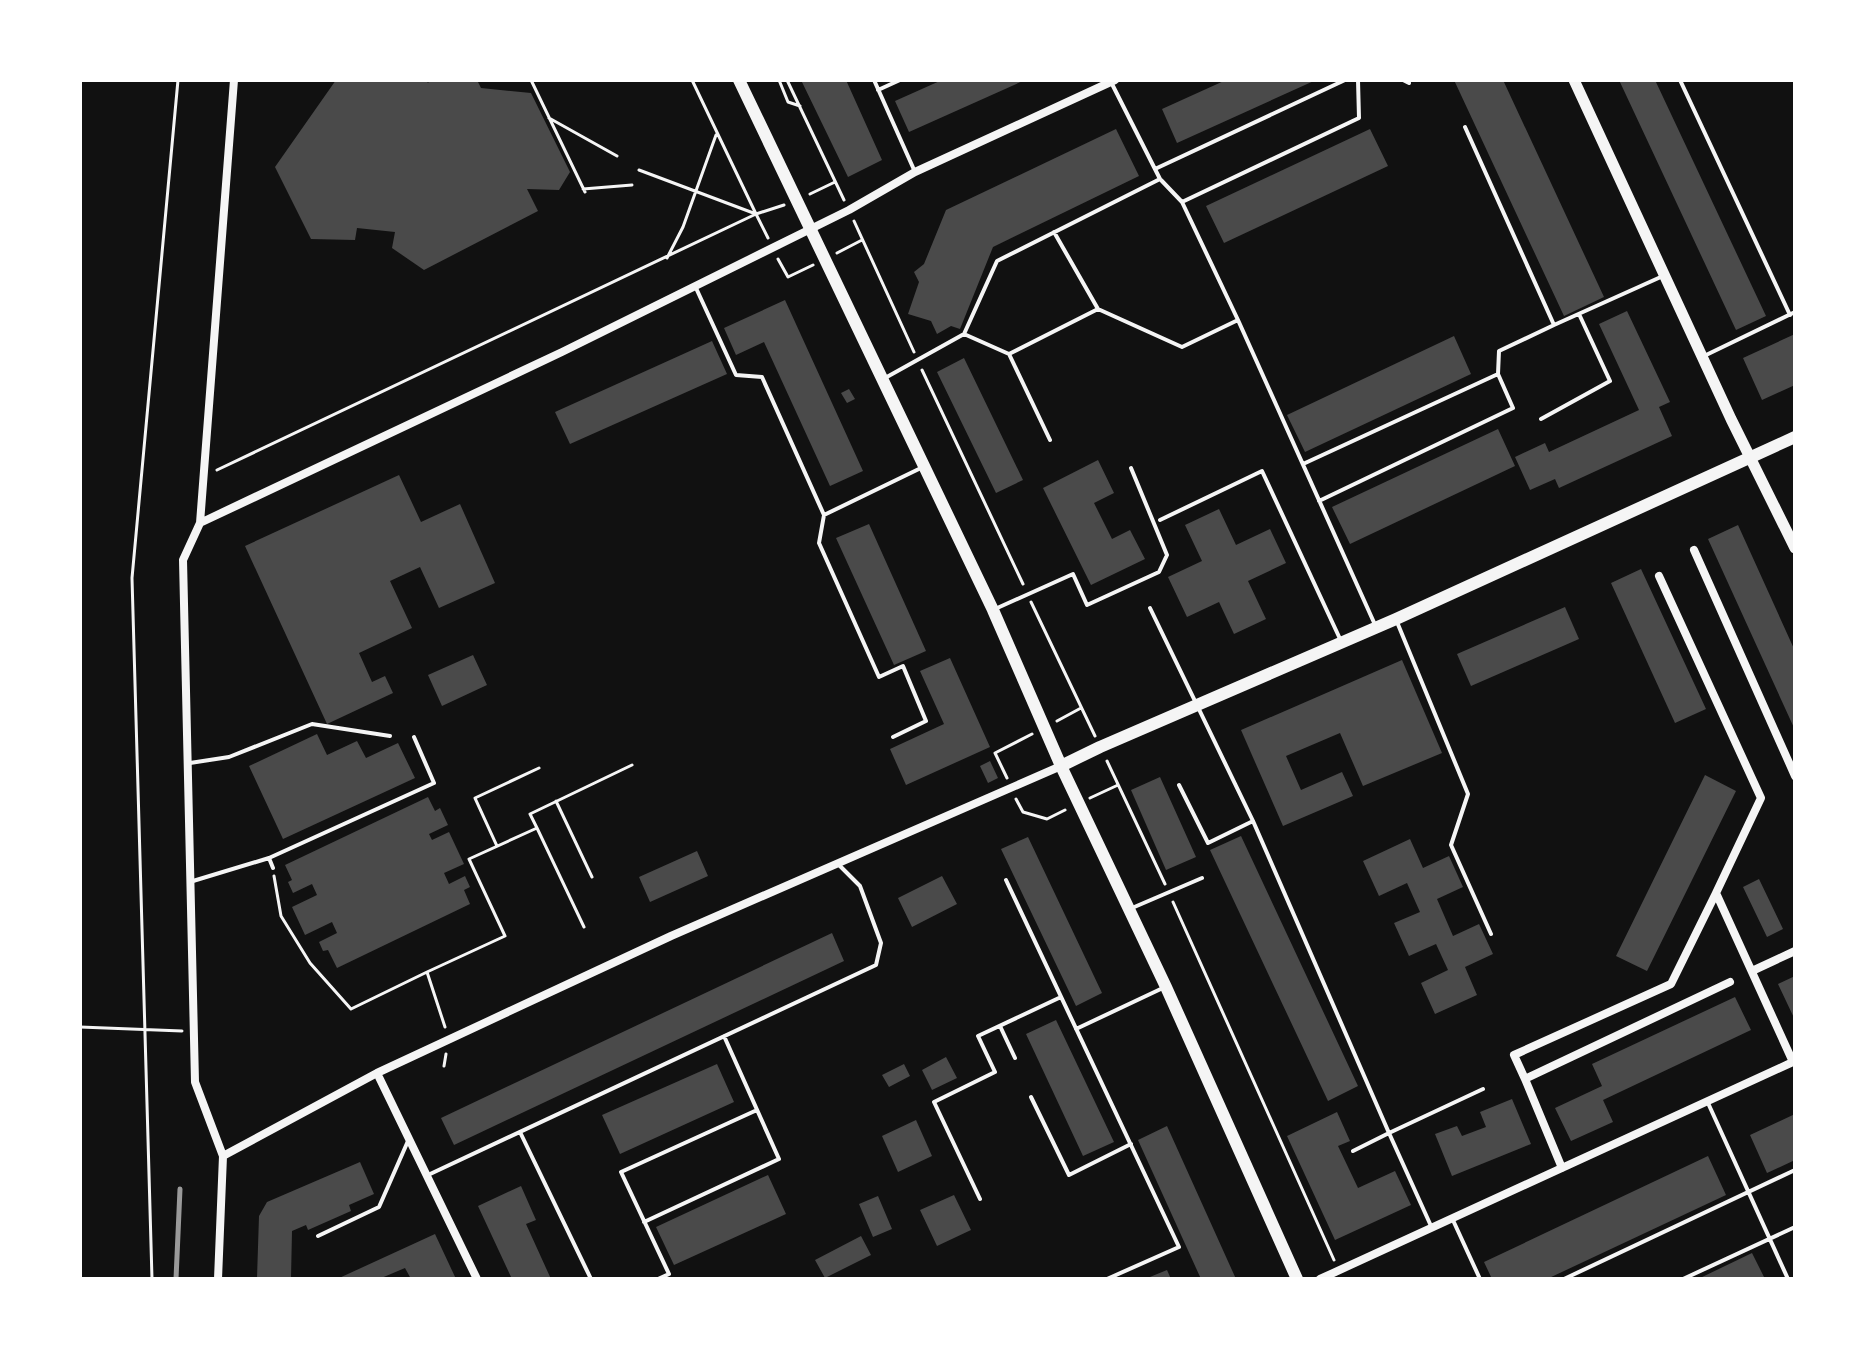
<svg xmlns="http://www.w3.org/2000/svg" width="1875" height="1359" font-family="Barlow,sans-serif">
  <rect width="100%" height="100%" fill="#111"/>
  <path fill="#4a4a4a" d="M336,80H426L428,83L430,80H477L481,88L531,93L570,172L559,190L527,189L538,211L424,270L392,248L395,232L357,228L355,240L311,239L275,167Z
    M801,80H846L882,160L848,177Z
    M942,80H1025L909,132L895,101Z
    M1226,80H1316L1177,143L1162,109Z
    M1454,80H1503L1604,297L1564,316Z
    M1619,80H1655L1766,316L1736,330Z
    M1116,129L1139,176L993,247L960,329L951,326L937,334L931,321L908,314L919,282L914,272L924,264L946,210Z
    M1370,129L1388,166L1224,243L1206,206Z
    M785,300L863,471L830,486L764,342L736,355L724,328Z
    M1627,311L1670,402L1659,407L1672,436L1559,488L1555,479L1530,490L1515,457L1545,443L1549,452L1639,410L1599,324Z
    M1795,334V385L1762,400L1743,358Z
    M1454,336L1471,374L1305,452L1287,415Z
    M712,341L727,374L570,444L555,412Z
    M964,358L1023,480L996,493L937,372Z
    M849,389L855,399L847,403L841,393Z
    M1498,429L1515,466L1350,544L1332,507Z
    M1098,460L1114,493L1094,503L1112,539L1130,530L1145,559L1091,585L1043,488Z
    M399,475L421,522L460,504L495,583L439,608L420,567L390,581L412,628L359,653L372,682L385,676L393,693L327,724L245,546Z
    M1219,509L1236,545L1270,529L1286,563L1248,581L1266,619L1234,634L1219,602L1187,617L1168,577L1202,561L1185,525Z
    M869,524L926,651L894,665L836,538Z
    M1738,525L1795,651V730L1708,539Z
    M1641,569L1706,709L1675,723L1611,583Z
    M1565,607L1579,639L1471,686L1457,654Z
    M473,655L487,685L442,706L428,675Z
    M950,658L990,747L906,785L890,749L944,724L920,671Z
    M1402,660L1442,753L1363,786L1340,733L1286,756L1301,790L1342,772L1353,796L1283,826L1241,730Z
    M317,734L327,755L357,741L366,758L398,743L415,778L283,839L249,766Z
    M990,761L998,778L988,783L980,766Z
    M1705,775L1736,791L1647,971L1616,956Z
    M1160,777L1196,857L1166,870L1131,790Z
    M428,797L435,811L440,808L448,825L429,834L432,840L449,832L464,864L444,873L449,884L465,876L470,887L464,890L470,904L337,968L328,950L323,951L319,942L337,933L332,922L305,935L292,907L317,895L312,884L293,893L288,882L292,880L285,865Z
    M1241,836L1358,1086L1328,1101L1210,850Z
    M1028,837L1102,993L1076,1006L1001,849Z
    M1410,839L1423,868L1449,856L1463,887L1437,899L1453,936L1479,924L1493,954L1465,967L1477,995L1435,1014L1421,983L1448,970L1436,944L1409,956L1394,923L1420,912L1407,883L1379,896L1363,861Z
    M697,851L708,876L650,902L639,877Z
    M942,876L957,904L912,927L898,898Z
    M1759,879L1783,929L1767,937L1743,887Z
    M832,933L844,961L454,1145L441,1118Z
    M1795,976V1020L1778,984Z
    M1735,997L1751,1030L1603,1100L1613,1122L1571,1141L1555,1108L1602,1086L1592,1064Z
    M1056,1020L1114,1142L1083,1156L1026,1034Z
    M946,1057L957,1078L932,1090L922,1070Z
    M717,1064L734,1102L620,1154L602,1115Z
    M904,1064L910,1076L889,1087L882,1075Z
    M1512,1099L1531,1144L1452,1176L1435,1134L1457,1126L1462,1136L1486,1127L1480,1112Z
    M1337,1112L1350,1141L1338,1146L1358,1188L1395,1171L1411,1205L1335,1240L1287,1136Z
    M1795,1114V1160L1767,1173L1750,1135Z
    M916,1120L932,1156L898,1172L882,1136Z
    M1167,1126L1236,1279H1201L1138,1140Z
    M1708,1156L1726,1195L1547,1279H1492L1484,1262Z
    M360,1162L374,1194L349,1205L351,1211L308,1230L306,1225L292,1231L291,1278H257L259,1216L267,1202Z
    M768,1175L786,1214L674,1265L656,1227Z
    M521,1186L536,1220L526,1224L551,1279H512L478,1206Z
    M954,1195L971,1230L937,1246L920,1210Z
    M878,1196L892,1229L873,1237L859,1204Z
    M435,1234L456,1279H411L405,1268L379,1279H337Z
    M861,1236L871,1255L825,1278L815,1260Z
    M1752,1253L1765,1279H1698Z
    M1167,1270L1171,1279H1145Z"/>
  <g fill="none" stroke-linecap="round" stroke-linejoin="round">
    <path stroke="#f5f5f5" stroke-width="3" d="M531,80L585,192
      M692,80L756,214
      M779,80L788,102L800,106
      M787,80L844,200
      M549,118L617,156
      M639,170L756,214
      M583,189L632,185
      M810,194L835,182
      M854,221L914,352
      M768,238L756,214L784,205
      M837,253L862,240
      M667,258L683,227L716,135
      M778,259L788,277L813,265
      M922,370L1023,584
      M217,470L756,214
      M1031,602L1095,736
      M1057,721L1081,708
      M1107,761L1165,884
      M1007,778L995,753L1032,734
      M1090,798L1118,785
      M1016,799L1023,812L1047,819L1065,810
      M556,801L592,877
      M537,828L530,814L632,765
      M497,846L475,798L539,768
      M274,876L281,916L310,963L351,1009L427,972L445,1027
      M1173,902L1334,1260
      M427,972L505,936L469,859L537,828L584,927
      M80,1027L182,1031
      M444,1066L446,1054
      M152,1279L132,578L178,80"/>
    <path stroke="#f5f5f5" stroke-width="4" d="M874,80L915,172
      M1403,80L1409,83
      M1680,80L1790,315
      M878,90L900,80
      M1465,127L1554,325L1663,276
      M1155,169L1345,80
      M1161,180L1182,202L1238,320
      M1182,202L1359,118L1358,80
      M696,288L736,375L762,377L824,515L819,543L879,677L903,666L926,721L893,737
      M1098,309L1182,347L1238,320L1376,627
      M964,334L1009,354L1050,440
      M1009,354L1098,309L1054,232
      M1704,356L1795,312
      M885,378L964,334L997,261L1160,179L1111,82
      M1541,419L1610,381L1579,314
      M1303,464L1498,374L1499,351L1554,325
      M1319,501L1513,408L1498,374
      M824,515L923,467
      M1160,520L1262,471L1341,641
      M1150,608L1253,821L1389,1133L1353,1151
      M995,609L1073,574L1087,605L1159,572L1167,555L1131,468
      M1397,622L1468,794L1451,845L1491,934
      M190,763L229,757L312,724L390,736
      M1179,785L1208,843L1253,821
      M269,858L434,783L414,737
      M1006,880L1179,1247L1107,1279
      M193,881L269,858L273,868
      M1132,908L1202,878
      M1000,1026L1015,1058
      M1076,1029L1165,987
      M1031,1097L1069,1175L1131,1144
      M1708,1103L1788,1279
      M520,1132L591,1279
      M428,1175L876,965L881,943L860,886L838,864
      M980,1199L934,1102L995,1072L978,1036L1061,997
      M1452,1218L1480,1279
      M644,1222L779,1159L724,1036
      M1431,1226L1389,1133L1483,1089
      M318,1236L379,1207L408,1141
      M658,1279L669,1274L621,1172L757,1110
      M1564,1279L1795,1170
      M1683,1279L1795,1227"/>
    <path stroke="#f5f5f5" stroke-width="8" d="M200,523L562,352L849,210L915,172L1115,80
      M1694,550L1795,776
      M1659,576L1761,798L1716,893L1793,1062
      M1752,971L1795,951
      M377,1073L477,1279
      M1525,1079L1514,1055L1671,984L1716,893
      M223,1156L377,1073L671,936L1061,766
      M1562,1168L1525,1079L1730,982
      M218,1279L223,1156L195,1082L183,560L200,523L234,80
      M1320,1279L1795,1061"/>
    <path stroke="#f5f5f5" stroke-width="11" d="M1574,80L1731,419L1795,548"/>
    <path stroke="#f5f5f5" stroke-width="12" d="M739,80L993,610L1061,766L1166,987L1297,1279
      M1061,766L1100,747L1396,619L1795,437"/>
    <path stroke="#9a9a9a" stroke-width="5" d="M176,1279L180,1189"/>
  </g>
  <rect width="1875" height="1359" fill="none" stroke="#ffffff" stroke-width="164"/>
</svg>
